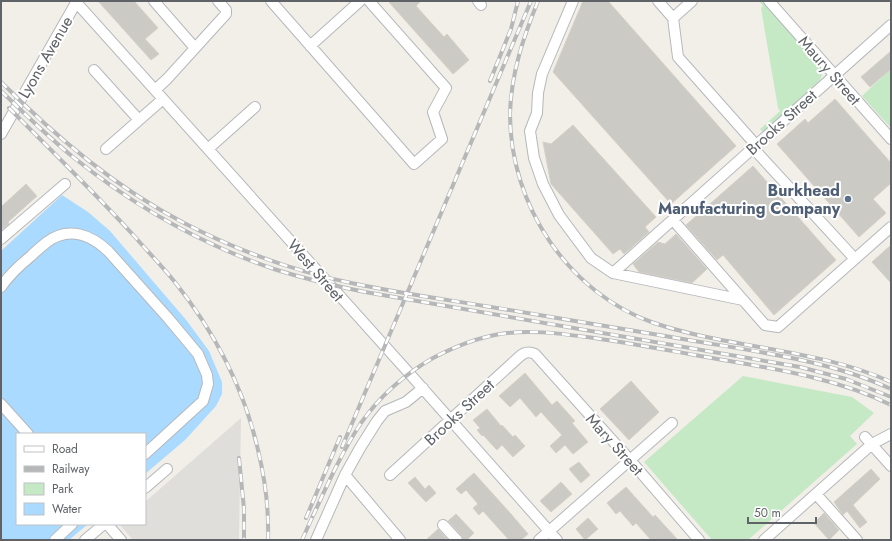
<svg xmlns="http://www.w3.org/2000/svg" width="892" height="541" font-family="Jost,sans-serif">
  <rect width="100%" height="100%" fill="#f1efe8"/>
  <path fill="#e0deda" d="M241,418L239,540H133L120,525L145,524V502Z"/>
  <path fill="#c5e8c5" d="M759,1H764L822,68C823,73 822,77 819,81L763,132L760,129L780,111L778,108L761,8L763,6Z
    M891,69V128L862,96Z
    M743,376L852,397L874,413L850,436L857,444L748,540H712L644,462Z"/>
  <path fill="#aadaff" d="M62,195L88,212L110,231L187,321L209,351L222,382V394L216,406L185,440L145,474V434H17V524H88L69,540H1V251Z"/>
  <path fill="#cccac5" stroke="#d6d1c6" d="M98,1H134L158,28L145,39L159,54L151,60Z
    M388,1H421L416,6L444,37L447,34L469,60L453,74Z
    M583,1H608L736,146L671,204L553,72Z
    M891,51V69L870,87L861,77Z
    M835,99L891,163V183L873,199L886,213L859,237L777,144L805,119L808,123Z
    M573,125L656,217L645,227L649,232L624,254L620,249L613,254L551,184L543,142L551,144Z
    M753,166L836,260L774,315L723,255L717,260L686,225Z
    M26,184L37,196L8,222L9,224L1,230V207Z
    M676,234L707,269L692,283L639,272L633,264L658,242L665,244Z
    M891,245V283L872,262Z
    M525,373L552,405L557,401L575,421L572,423L588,442L573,454L565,445L556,453L550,446L562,435L541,412L536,417L520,398L510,407L499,396Z
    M631,381L659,412L629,440L600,409Z
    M487,409L501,426L502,425L513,437L515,435L525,446L513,457L502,445L497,450L483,435L482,436L477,430L480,428L473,420Z
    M579,462L590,475L581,483L569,469Z
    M871,469L880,479L853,505L867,522L860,528L847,511L843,515L834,502Z
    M474,473L511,514L528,534L521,540H509L483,511L479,515L473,508L478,504L466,490L461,494L456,489Z
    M415,477L425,489L429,485L436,493L426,502L408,483Z
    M561,482L572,494L551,512L540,501Z
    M626,487L653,517L655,515L678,540H651L636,523L633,526L620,511L616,514L607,503Z
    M824,513L839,530L829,540L814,523Z
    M456,514L474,533L467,540H463L462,536L448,521Z
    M588,518L598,529L585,540L576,529Z
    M438,529L448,540H426Z"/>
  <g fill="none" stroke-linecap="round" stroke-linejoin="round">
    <defs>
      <path id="minor" d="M75,1L409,373L557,540
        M154,1L195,48
        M271,1L414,164L442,139L433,112L446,88L369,1
        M478,1L481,5
        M573,1L542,74L538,93L537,113L530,131L534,158L543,184L559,215L591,258L613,273L891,25
        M658,1L673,18L678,57L756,145
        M769,1L891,139
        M673,18L692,1
        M310,46L360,1
        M94,70L139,120
        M155,90L167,79L226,14V10L218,1
        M1,134L77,1
        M753,148L855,259
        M106,149L163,99
        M208,149L255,107
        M673,220L765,325L778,327L891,227
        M1,239L65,184
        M613,273L743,300
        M1,287C9,275 20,265 31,256C36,251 42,246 47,242C69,226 91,235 108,251L168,318L198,354L207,375L208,384L203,401L145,454
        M1,404L28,434
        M865,437L891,466
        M345,475L400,540
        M390,475L519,357C524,352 528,351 535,354L630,460L699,540
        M145,488L167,469
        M816,494L857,540
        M107,524L121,540
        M443,525L457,540
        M55,540L72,524
        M85,540L104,524
        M316,540L345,475L360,448L377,421L385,411L406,402L423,388
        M539,540L672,423
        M764,540L872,444L891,434"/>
    </defs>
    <use href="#minor" stroke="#b5b8bc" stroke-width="12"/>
    <use href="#minor" stroke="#fff" stroke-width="10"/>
    <defs>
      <path id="rail" d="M538,1C523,38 511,74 510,114C510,205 568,293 654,323C732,349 816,348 891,382
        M490,81L511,29L518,1
        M1,82C56,137 115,187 184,223C238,251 296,272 356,284C399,293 442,299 485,306C547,316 609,327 671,337C743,350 825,358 891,389
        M1,91C25,114 48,137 73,157C134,206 202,245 277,270C306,279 335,286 365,292L800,367L846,379L891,397
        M9,108C52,151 95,193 136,238C148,252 162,266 174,281C214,331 244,388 258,450C265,479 269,510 268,540
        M342,447L531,1
        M239,458L244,509V540
        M313,516C327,485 342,452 361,423C380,396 405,374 433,358C454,347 476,338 500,334C531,329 563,334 594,338C628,343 661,349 695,355C760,367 831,375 891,405
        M306,518L340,437
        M302,540L315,511"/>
    </defs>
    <use href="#rail" stroke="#b6b7b8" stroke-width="4"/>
    <use href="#rail" stroke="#fff" stroke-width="2.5" stroke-dasharray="8" stroke-linecap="butt"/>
  </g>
  <circle fill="#5c6f8a" stroke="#fff" stroke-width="1.5" cx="848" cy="199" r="4"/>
  <g text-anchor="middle" stroke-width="4" stroke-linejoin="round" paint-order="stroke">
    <g font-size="16" fill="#5f6368" stroke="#fff">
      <text transform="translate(45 57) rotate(-60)" y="6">Lyons Avenue</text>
      <text transform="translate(830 70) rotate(49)" y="6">Maury Street</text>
      <text transform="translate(781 122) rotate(-42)" y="6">Brooks Street</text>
      <text transform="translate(316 270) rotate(49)" y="6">West Street</text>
      <text transform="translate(459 412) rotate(-43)" y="6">Brooks Street</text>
      <text transform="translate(615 444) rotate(48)" y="6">Mary Street</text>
    </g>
    <g font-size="16" font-weight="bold" fill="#4e5e75" stroke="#fff" text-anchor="end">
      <text x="840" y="196">Burkhead<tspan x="840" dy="18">Manufacturing Company</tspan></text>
    </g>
  </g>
  <rect width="892" height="541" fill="none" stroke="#5f6368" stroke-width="4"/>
  <rect x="16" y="433" width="130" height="92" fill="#ffffff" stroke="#bfc1c3"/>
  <rect x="24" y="446" width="20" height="6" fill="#ffffff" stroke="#bfc1c3"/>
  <text x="52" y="453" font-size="12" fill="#5f6368">Road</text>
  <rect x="24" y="466" width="20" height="6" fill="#b6b7b8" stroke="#bfc1c3"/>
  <text x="52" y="473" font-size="12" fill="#5f6368">Railway</text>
  <rect x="24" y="483" width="20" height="12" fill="#c5e8c5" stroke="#bfc1c3"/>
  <text x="52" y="493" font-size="12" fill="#5f6368">Park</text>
  <rect x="24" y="503" width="20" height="12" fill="#aadaff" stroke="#bfc1c3"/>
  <text x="52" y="513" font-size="12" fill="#5f6368">Water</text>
  <path d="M748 517v6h68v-6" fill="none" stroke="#5f6368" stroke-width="2"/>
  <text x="754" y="517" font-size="12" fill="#5f6368" stroke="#ffffff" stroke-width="3" paint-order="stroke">50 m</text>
</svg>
